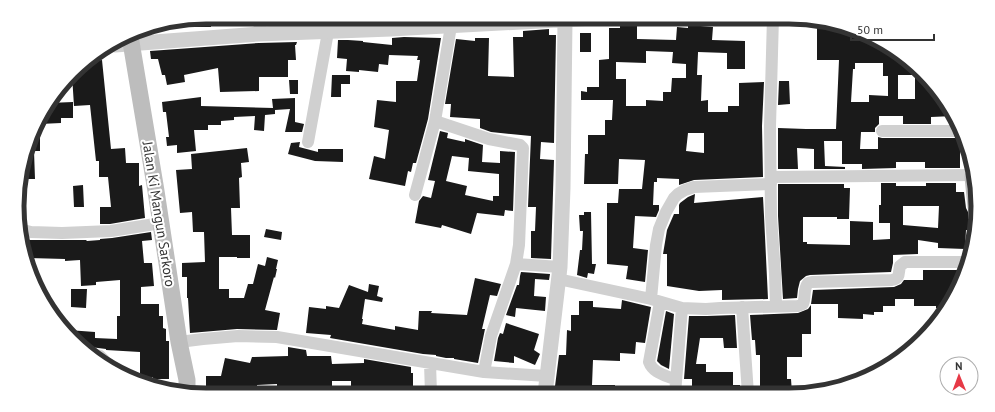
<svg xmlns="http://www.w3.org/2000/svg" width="995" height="412" font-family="'PT Sans',sans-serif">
  <rect width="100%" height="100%" fill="#fff"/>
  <path fill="#1a1a1a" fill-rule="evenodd" d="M206,17H211V27H176V22Z
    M817,22L850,27L913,64L954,116L931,117V124H903V116H879V124L875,128V132H861L860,149H878V137L882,138H963L966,151H960V168H925V162H896V168L862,169V164H842V141H824L825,166L845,167V169H814V149L797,148L798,169H778V128L806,129H836L839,60H817ZM855,63H883V76H888V96L869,95V102H851L853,69H855ZM898,75H915V99H898Z
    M620,24H637V39L676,40L677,27L688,28V25L713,27L712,40L745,41V69H727V53L698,52V53L697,75H702L701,101L708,100V112H728V106H739V83L764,82L762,126L763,177L694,180L679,185V179L657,178V182H654L653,205H659V210L656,217L635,216L633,248L648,250L645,282L626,279L628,266L607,264V203H618L619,189H642L645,160L619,159L618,184H584L585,154H588V135H605V120H612L613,100H581V91L587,92V87H599V60L609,59V28H620ZM646,51L673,52L672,63L686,64V78H672L671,92H663V101L646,100V106H626V79H616V62L646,63ZM688,133H704V153L686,151Z
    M549,29V35H556L554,143L541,142L540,159L554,160L551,259L531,258V231H535L536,207H528L531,136L491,132L480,128V119L450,117L451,104H445L456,39L475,41V38H489L488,76L514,77L513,37H523V31Z
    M580,33H591V52H580Z
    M404,37L441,38L428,119L416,163H413L411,172L408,171L405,186L369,179L374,156L385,159L389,130L374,127L377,100L396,102V81H417L420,60H417L418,56L389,55L388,65L379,64L378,72L359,70V72L346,71L347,59L337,58L338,40H348L363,41V42L392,45V38Z
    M297,42L296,45H295L296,60H288V77H259V91L220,92L218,68L184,75L185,82L167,85L165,75H162L158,59H151L150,51L259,43Z
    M102,60L111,149L125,148L126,163H139V186L142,185L145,218L110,224H100V207H111L108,177H99V161H96L90,105L74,106L72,75L82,64L85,62Z
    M332,75H350V84H341V97H331Z
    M289,80H298V94H290Z
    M779,81H789L790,104L778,105Z
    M201,97V106L273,108L272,99L295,98V122L304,124L302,132H285L290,109L275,110V114L265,115L264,131L254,130L255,116L234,117V120L221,121V125H208V130H194L196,151L177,153V145L167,146L166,137H169L166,112H163L162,102Z
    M73,102V118H61V123L40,124V151H34L35,179H19L42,112L49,103Z
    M440,131L448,133L447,138L465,142V139L483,145L482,162L500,163V151L515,152L513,211L505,210L504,216L477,213L471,234L442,225L441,228L415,223L419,201L423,196L431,198L435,181L428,180ZM452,156L469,158L468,171L499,174V196H493V201L465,195L467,186L446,181Z
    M300,142L299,147L318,152V149H343V162L315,161L288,154L291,143Z
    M247,148L249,162L241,163L242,177L239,178L240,208H231L232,235H250V258H237V257H219V289H229V298H244L248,284H253L258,264L265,266L267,257L278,260L276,269H277L275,278L274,277L265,310L280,313L277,330L237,329L190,333L188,298H187V277H182V263L205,262L204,232H193L192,212L180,213L176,170L192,169L191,154Z
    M881,183H896V186H926V183H956V192H964L966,208L968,212V219H969V230H966L965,249L938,248V243L918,240V254L893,255V263L891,272L810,275L806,276L800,281L798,289L797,298L783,299L778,216V184H844V188H850L849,219H837V217H803V242H807V244L850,245V221L873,222V240L890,239V223H879V205H881ZM903,206H939L938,228L903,225Z
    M83,185L84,207H74L73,186Z
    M695,194L694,203L763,197L764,216L768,299L722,300V290L699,291L667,286V254H663L667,230L674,214H679V205L680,203L688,197Z
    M584,212H591L592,264H596L594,274L588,273L587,278L577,275L580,250H582L583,231H580L579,215H584Z
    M266,229L282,232L281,240L264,237Z
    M151,232L152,240L142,241L144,263H152L154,286L141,287V304H159V316H163V328L166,329V341H169V379H153V377H140V352L106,350V349L90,347L84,348L68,330L95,332V338L117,339V316H120V280L96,282V285L81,286L80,260L65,261V259L29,258V264L21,243L20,237L30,240H86L87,241L100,240V239L112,238Z
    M923,270H967L948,308H936V306H914V299H895V306H883V312H874V315L863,314V319L838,318V304H811L813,290L894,287L901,284L904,280H923Z
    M521,272L550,274L549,280L535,279L534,296L546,297L545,311L516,308L515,317L506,315L517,285H519L520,276Z
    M475,278L501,284L497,296L490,295L482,329H485L478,363L454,359V358H446L436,356V355L423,354L330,338L331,335L306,333L309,307L326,309V306L339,308L349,285L368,292L369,284L379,286L377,296L383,298L382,302L365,299L362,319H363L362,324L395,330V326L418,330L419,311H432L431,313L467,315Z
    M71,289H87L86,308L71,307Z
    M622,300L651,307L645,343L636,342L635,354L620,353V361L593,360L592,385H615V394H554L559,355H566L567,330L571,331V315H579V301H593V307L621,309Z
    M811,305V334H802V357H787V379H791L792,393H781L780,386H760V355H756L755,340H752L750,315L798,313L808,309Z
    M666,311L674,314L669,369L661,365L657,361Z
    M735,315L737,348H724L723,338H700L696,364H706V372H733V385H740V394H699V386H692V379H684L689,316H707Z
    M506,323L539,334L534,350L540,354L535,365L514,356V363L494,361L498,338L500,333L503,334Z
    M288,347L306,350L307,356H331L332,364L364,363V359L411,367V373H413V391L383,392V395H351V381H332V389L303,391V395H292V389H277V384L257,385V389H232V390H226V395H211V388H206V376H221L225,358L250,363L252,357L288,356Z"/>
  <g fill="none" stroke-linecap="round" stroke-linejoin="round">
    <path stroke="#d0d0d0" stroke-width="12" d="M773,17L770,126L771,216L775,274L776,306
      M391,29L393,17
      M311,33L315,17
      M258,34L262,17
      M435,121L489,139L520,145L523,148L519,245L516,264L491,336L484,372
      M882,131H961
      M308,142L328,32
      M771,177L973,175
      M415,195L435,121L451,26
      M20,228L23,230L31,232L62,233L111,231L161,223
      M516,264L560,267
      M558,279L651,299L682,308L706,309L720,308L798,306L803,304C806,297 803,289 808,283L812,282L892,280C901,278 898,273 900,266L905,262H969
      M651,299L656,245L659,229L666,212L674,198L678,194L685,190L694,187L771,184
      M660,302L649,362C653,373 665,375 676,380
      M742,307L748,394
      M179,342L203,339L238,336L277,337L484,372L547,376
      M89,354L100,356L104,360V363
      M430,363L431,394
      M675,394L682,308"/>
    <path stroke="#d0d0d0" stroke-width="15" d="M115,45L258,34L391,29L408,28L613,17
      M545,394L560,267L563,188L565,20"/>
    <path stroke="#bdbdbd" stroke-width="17" d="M130,36L156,191L179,342L187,380V392
      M973,177L976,207"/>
  </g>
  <g text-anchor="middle" stroke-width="4" stroke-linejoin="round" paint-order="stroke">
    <g font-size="14" fill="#333" stroke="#fff">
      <text transform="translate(159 214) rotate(81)" y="5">Jalan Ki Mangun Sarkoro</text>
    </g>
  </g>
  <path d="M0 0H995V412H0ZM206 24H789A182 182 0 0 1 971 206V206A182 182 0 0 1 789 388H206A182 182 0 0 1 24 206V206A182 182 0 0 1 206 24Z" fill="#fff" fill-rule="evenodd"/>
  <path fill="none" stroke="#333" stroke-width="5" d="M206 24H789A182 182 0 0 1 971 206V206A182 182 0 0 1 789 388H206A182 182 0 0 1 24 206V206A182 182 0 0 1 206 24Z"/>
  <g transform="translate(959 376) rotate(359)"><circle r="19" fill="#ffffff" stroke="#adadad"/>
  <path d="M0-3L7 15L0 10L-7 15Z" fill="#e63946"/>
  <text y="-6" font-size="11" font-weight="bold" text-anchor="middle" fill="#333333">N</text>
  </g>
  <path d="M851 34v6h83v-6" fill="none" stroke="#333333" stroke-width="2"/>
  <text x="857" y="34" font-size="12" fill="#333333" stroke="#ffffff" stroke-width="3" paint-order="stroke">50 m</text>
</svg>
